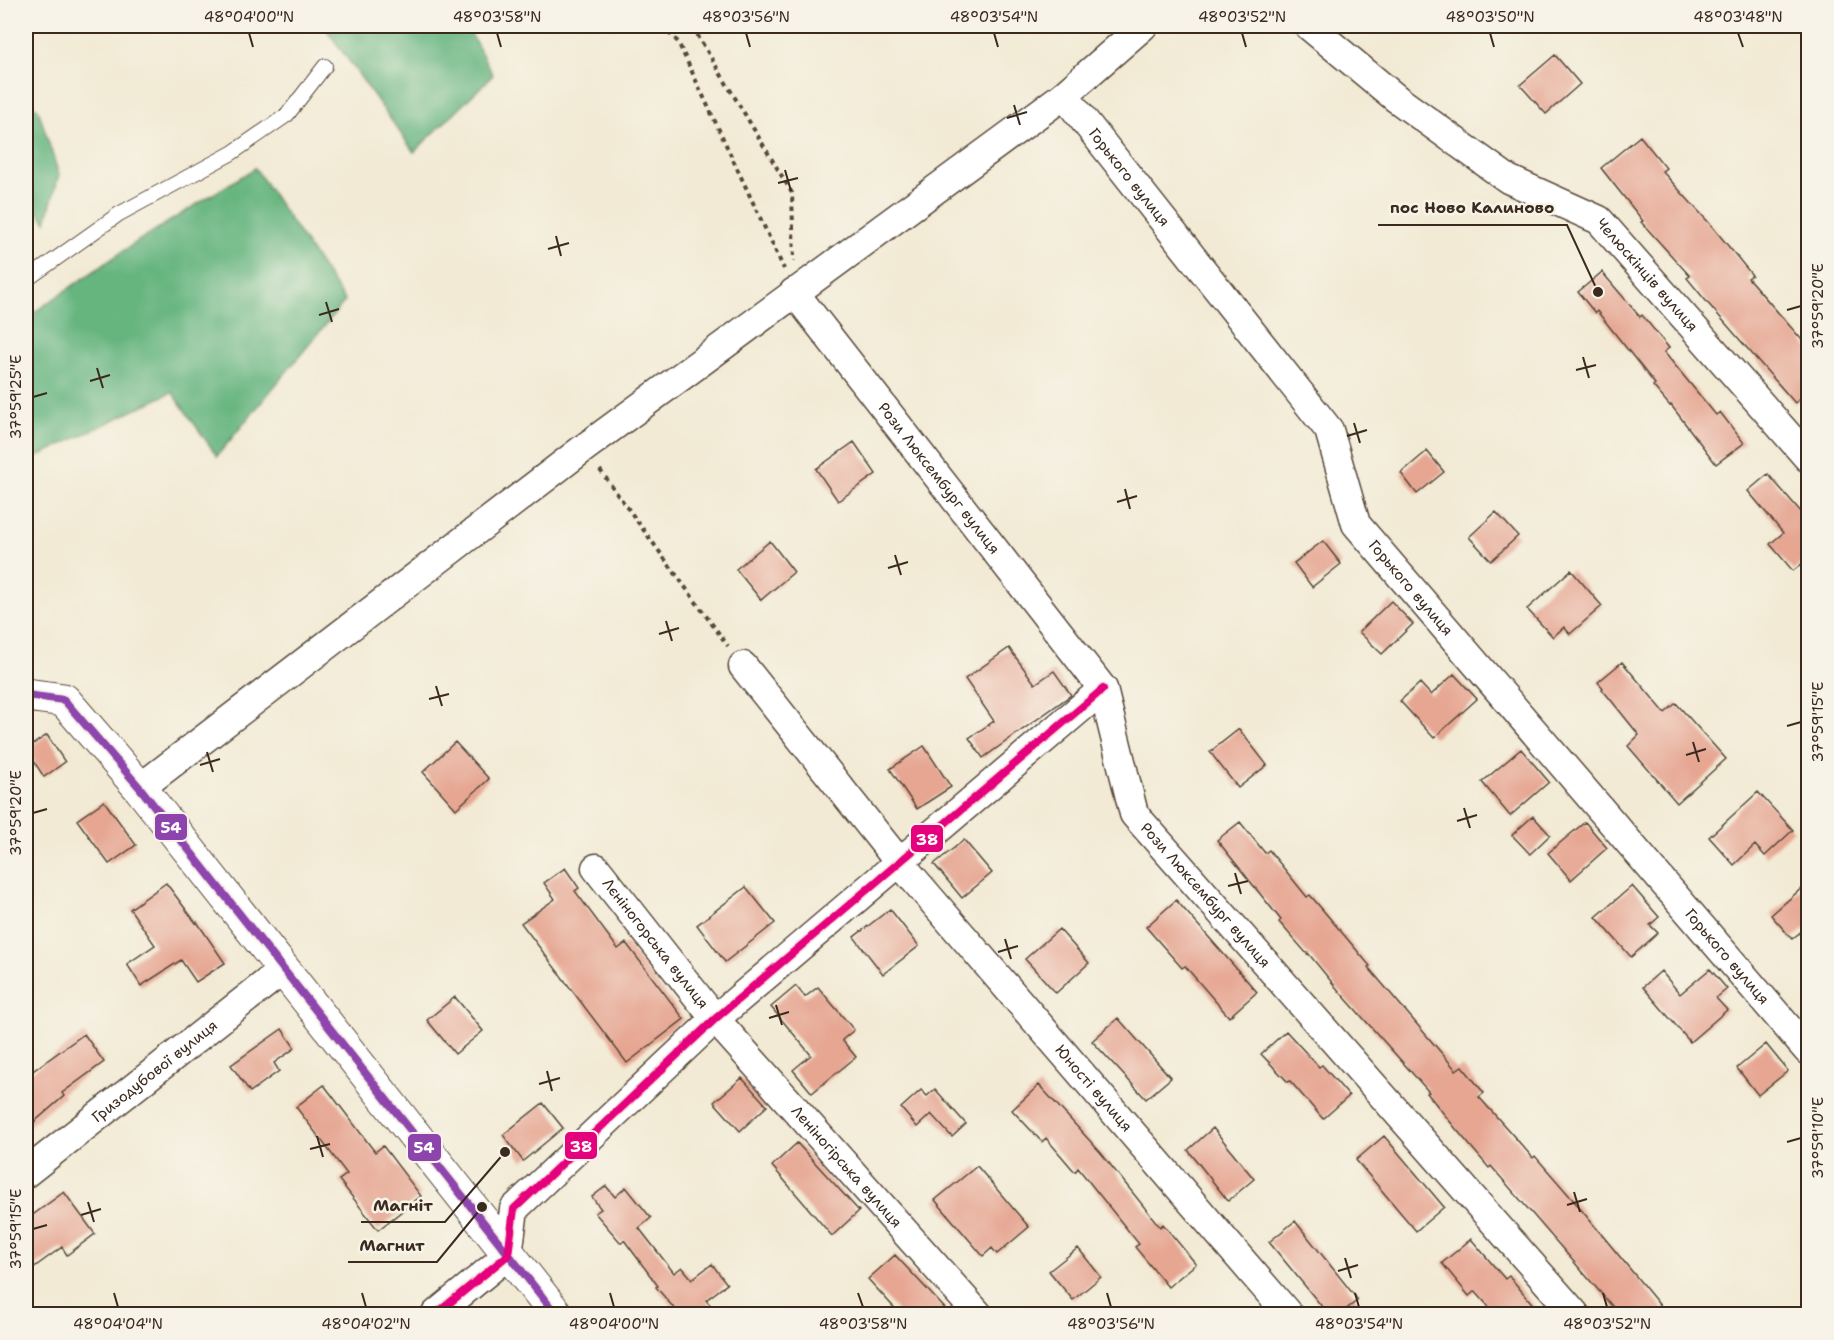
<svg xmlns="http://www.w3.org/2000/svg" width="1834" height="1340" font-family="'Shantell Sans',sans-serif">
  <rect width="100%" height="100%" fill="#f7f3e8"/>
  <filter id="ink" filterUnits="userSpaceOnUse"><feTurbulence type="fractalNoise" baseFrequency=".0167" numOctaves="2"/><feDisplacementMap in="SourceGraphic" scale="12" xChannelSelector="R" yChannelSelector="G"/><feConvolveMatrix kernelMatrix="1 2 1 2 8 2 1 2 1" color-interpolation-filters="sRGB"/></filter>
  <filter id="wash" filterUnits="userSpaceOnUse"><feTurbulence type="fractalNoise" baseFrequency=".008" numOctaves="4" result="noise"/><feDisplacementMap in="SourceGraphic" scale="24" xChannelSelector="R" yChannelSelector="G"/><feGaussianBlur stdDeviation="1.35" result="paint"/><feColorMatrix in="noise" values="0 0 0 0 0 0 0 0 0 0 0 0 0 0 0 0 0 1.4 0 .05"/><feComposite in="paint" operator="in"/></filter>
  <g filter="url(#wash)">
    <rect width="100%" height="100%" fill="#f2ead4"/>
    <path fill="#66b57f" stroke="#50704e" stroke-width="1.5" d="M324,26H467L493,75L414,152Z
      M26,100L38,109L59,175L46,222L26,197Z
      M255,168L345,301L217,456L172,392L26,462V318L138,241Z"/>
    <g id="blocks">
      <path fill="#e6a692" d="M1555,55L1580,84L1546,114L1520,85Z
        M1640,136L1666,168L1662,171L1711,225L1752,275L1748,278L1809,348V392L1795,403L1706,301L1687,278L1690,276L1641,222L1643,221L1601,168Z
        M1602,272L1640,317L1642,315L1669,348L1664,352L1716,415L1720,412L1744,443L1716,464L1671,405L1670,406L1653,386L1655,384L1597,311L1595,313L1578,292Z
        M854,442L876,474L838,501L816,469Z
        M1427,451L1444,472L1417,494L1401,473Z
        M1768,474L1809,521V558L1793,571L1770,544L1783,533L1748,491Z
        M1496,512L1518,536L1491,561L1469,537Z
        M770,541L794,572L761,600L736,569Z
        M1323,541L1341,564L1312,587L1294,563Z
        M1571,570L1602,606L1570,634L1564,627L1553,637L1527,609Z
        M1391,601L1413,624L1382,654L1359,632Z
        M1009,648L1035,684L1054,671L1071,695L983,758L969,738L994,721L965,679Z
        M1622,662L1665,713L1676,703L1726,759L1677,803L1628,746L1639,735L1602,689L1603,688L1598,682Z
        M1454,674L1477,699L1434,738L1400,701L1420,683L1431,695Z
        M1239,729L1267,765L1238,788L1210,752Z
        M47,735L65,762L44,777L26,749Z
        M455,742L489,779L456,809L423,772Z
        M924,746L951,787L917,809L890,769Z
        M1521,749L1549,782L1510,816L1482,782Z
        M1758,792L1793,830L1765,856L1755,845L1734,865L1709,837Z
        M104,801L136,845L109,864L77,820Z
        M1533,816L1550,835L1530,854L1512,835Z
        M1240,822L1265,853L1269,850L1307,897L1310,895L1344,935L1370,966L1368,967L1456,1070L1462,1066L1484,1093L1479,1097L1533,1158L1535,1156L1574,1201L1667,1314H1619L1491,1166L1489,1168L1456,1129L1427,1093L1429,1092L1339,991L1308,953L1307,954L1279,922L1281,920L1217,840Z
        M1585,822L1607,848L1571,880L1548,853Z
        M964,840L992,873L962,898L934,864Z
        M565,868L579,888L575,891L618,949L626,943L684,1019L627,1063L521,923L555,899L544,883Z
        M1809,882V925L1792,939L1771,915Z
        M166,883L196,923L197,922L225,963L196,982L181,960L141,986L127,964L155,945L130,909Z
        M1632,886L1659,917L1650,925L1658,933L1631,957L1596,917Z
        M746,887L775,923L725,962L697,925Z
        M1176,900L1257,992L1229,1017L1185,966L1182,968L1146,927Z
        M890,909L919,946L883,974L854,937Z
        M1059,929L1089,963L1056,993L1025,959Z
        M1710,969L1727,989L1716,998L1727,1010L1690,1042L1643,987L1661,971L1680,994Z
        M796,986L805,997L818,987L854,1030L842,1040L856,1057L812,1093L793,1070L811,1055L771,1007Z
        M455,997L483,1031L455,1054L427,1020Z
        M1118,1018L1171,1078L1146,1099L1092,1041Z
        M282,1029L295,1048L274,1063L279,1071L250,1092L231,1065Z
        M1286,1031L1319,1067L1322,1065L1349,1096L1323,1119L1290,1081L1288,1082L1261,1054Z
        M84,1034L104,1062L62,1093L64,1096L26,1129V1076Z
        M1766,1044L1788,1071L1758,1095L1737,1068Z
        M742,1078L767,1106L740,1131L714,1102Z
        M324,1085L375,1152L383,1146L421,1196L378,1230L339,1180L347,1174L296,1107Z
        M1039,1085L1101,1153L1160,1227L1163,1224L1196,1264L1168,1287L1135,1247L1139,1244L1078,1168L1075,1172L1046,1138L1042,1142L1012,1110Z
        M935,1089L966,1124L952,1137L931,1114L917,1127L901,1108L921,1090L927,1096Z
        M543,1103L563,1128L523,1161L503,1135Z
        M1213,1128L1254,1179L1228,1201L1188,1150Z
        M1384,1136L1444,1207L1416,1231L1356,1160Z
        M797,1143L859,1211L832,1236L772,1166Z
        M977,1166L1029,1227L997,1254L992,1248L983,1256L935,1200Z
        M606,1186L615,1197L626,1187L651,1218L639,1228L674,1273L682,1267L692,1279L712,1264L727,1284L706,1300L718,1314H679L656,1287L658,1286L624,1240L621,1243L595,1213L601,1209L592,1197Z
        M64,1192L95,1234L67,1255L62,1247L26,1273V1220Z
        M1295,1221L1358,1300L1340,1314H1328L1269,1242Z
        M1471,1239L1505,1279L1509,1276L1541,1314H1495L1475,1291L1469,1296L1442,1263Z
        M1078,1248L1101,1277L1073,1300L1049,1271Z
        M895,1255L925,1287L950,1314H900L868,1279Z"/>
    </g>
  </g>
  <g filter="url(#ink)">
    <use href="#blocks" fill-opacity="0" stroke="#564739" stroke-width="1.5"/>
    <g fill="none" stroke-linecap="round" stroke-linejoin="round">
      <defs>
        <path id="lane" d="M26,280L119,214L232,153L287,115L325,66"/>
        <g id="street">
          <path id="s1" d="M1309,26L1397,99L1508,179L1599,220L1808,458"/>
          <path id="s2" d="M1064,95L1329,430L1356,524L1808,1051"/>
          <path id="s3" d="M794,292L1103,689L1134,814L1575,1314"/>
          <path id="s4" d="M743,666L899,862L1288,1314"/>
          <path d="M140,788L584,448L1064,95L1143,26"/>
          <path id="s5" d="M596,868L715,1019L978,1314"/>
          <path id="s6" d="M26,1173L284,969"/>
          <path d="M436,1314L508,1255L514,1209L715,1019L1103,689"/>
        </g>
        <path id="secondary" d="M26,695L64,700L140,788L556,1314"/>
      </defs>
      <use href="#lane" stroke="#564739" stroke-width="16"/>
      <use href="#street" stroke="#564739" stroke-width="31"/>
      <use href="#secondary" stroke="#564739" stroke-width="35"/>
      <path stroke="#564739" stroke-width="4" stroke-dasharray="4.5 4.5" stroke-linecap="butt" d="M662,26L678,42L784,269
        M695,26L698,36L792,193L794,261
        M600,470L728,646"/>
      <use href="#lane" stroke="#fff" stroke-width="14"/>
      <use href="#street" stroke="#fff" stroke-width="28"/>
      <use href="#secondary" stroke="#fff" stroke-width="33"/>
      <defs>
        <path id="bus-1" d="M26,695L64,700L140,788L551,1308"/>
        <path id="bus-2" d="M436,1314L508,1255L514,1209L715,1019L1103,689"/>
      </defs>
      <use href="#bus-1" stroke="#f7f3e8" stroke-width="12"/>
      <use href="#bus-2" stroke="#f7f3e8" stroke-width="12"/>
      <use href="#bus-1" stroke="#8e44ad" stroke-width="8"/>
      <use href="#bus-2" stroke="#e5007d" stroke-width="8"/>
    </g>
  </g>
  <path fill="none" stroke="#3b2a1e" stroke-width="2" d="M249,33L253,47M497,33L501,47M746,33L750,47M994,33L998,47M1242,33L1246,47M1490,33L1494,47M1738,33L1743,47M1014,105L1020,125M1007,118L1027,112M785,170L791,191M778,183L798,178M556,236L561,256M548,249L569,243M326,302L332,322M1787,310L1801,306M319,315L339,309M1583,357L1589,378M97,368L103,388M1576,370L1596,365M90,381L110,375M33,397L47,393M1354,423L1360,443M1347,436L1367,430M1125,489L1130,509M1117,502L1137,496M895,555L901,575M888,568L908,562M666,621L672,641M659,634L679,628M436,686L442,706M429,699L449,694M1787,726L1801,722M1693,742L1699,762M207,752L213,772M1686,755L1706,749M200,765L220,759M1464,808L1470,828M33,813L47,809M1457,821L1477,815M1235,873L1241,894M1228,886L1248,881M1005,939L1011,959M998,952L1018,946M776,1005L782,1025M769,1018L789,1012M547,1071L552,1091M539,1084L560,1078M317,1136L323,1157M1787,1142L1801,1138M310,1149L330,1144M1574,1192L1580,1212M88,1202L94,1222M1567,1205L1587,1199M81,1215L101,1209M33,1229L47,1225M1345,1258L1351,1278M1338,1271L1358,1265M114,1293L118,1307M362,1293L366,1307M610,1293L614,1307M858,1293L863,1307M1107,1293L1111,1307M1355,1293L1359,1307M1603,1293L1607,1307"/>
  <g text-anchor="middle" stroke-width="5" stroke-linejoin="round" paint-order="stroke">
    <g font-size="15" fill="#3b2a1e" stroke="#f7f3e8">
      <text dy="5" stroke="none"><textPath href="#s2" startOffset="105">Горького вулиця</textPath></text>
      <text dy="5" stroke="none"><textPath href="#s1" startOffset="424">Челюскінців вулиця</textPath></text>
      <text dy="5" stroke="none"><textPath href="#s3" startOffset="236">Рози Люксембург вулиця</textPath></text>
      <text dy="5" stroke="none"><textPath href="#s2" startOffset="609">Горького вулиця</textPath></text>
      <text dy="5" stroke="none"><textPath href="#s3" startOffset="740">Рози Люксембург вулиця</textPath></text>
      <text dy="5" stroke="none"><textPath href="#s5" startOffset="96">Лєніногорська вулиця</textPath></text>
      <text dy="5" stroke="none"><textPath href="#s2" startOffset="1095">Горького вулиця</textPath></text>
      <text dy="5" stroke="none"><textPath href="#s6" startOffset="164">Гризодубової вулиця</textPath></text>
      <text dy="5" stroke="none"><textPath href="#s4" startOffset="549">Юності вулиця</textPath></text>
      <text dy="5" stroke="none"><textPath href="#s5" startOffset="390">Леніногірська вулиця</textPath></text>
    </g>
  </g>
  <path fill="none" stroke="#3b2a1e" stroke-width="2" d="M1598 292L1567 225H1378M505 1152L445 1222H361M482 1207L437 1262H348"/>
  <g fill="#3b2a1e" stroke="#f7f3e8" stroke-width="2">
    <circle cx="1598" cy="292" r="6"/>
    <circle cx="505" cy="1152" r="6"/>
    <circle cx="482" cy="1207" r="6"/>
  </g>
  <g font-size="16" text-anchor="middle" font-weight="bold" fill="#3b2a1e" stroke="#f7f3e8" stroke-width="5" stroke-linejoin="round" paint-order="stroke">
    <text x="1472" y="213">пос Ново Калиново</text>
    <text x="403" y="1211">Магніт</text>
    <text x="392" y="1251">Магнит</text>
  </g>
  <g stroke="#f7f3e8" stroke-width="2">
    <rect x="154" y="813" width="34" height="28" rx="6" fill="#8e44ad"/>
    <rect x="910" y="824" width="34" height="29" rx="6" fill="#e5007d"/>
    <rect x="564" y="1131" width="34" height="29" rx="6" fill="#e5007d"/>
    <rect x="407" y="1133" width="35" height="29" rx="6" fill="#8e44ad"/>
  </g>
  <g font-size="16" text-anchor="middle" font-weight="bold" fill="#fff">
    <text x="171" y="833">54</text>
    <text x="927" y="845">38</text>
    <text x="581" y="1152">38</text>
    <text x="424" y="1153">54</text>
  </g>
  <rect width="1834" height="1340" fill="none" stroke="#f7f3e8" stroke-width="66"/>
  <rect x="33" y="33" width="1768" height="1274" fill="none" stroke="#3b2a1e" stroke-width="2"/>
  <g font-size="15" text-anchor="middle" fill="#3b2a1e">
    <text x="249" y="22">48°04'00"N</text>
    <text x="497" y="22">48°03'58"N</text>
    <text x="746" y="22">48°03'56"N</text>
    <text x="994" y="22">48°03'54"N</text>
    <text x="1242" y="22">48°03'52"N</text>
    <text x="1490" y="22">48°03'50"N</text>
    <text x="1738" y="22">48°03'48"N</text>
    <text transform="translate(1818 306) rotate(-90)" y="5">37°59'20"E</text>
    <text transform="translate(16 397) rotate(-90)" y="5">37°59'25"E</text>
    <text transform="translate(1818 722) rotate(-90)" y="5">37°59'15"E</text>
    <text transform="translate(16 813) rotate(-90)" y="5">37°59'20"E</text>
    <text transform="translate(1818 1138) rotate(-90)" y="5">37°59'10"E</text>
    <text transform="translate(16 1229) rotate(-90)" y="5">37°59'15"E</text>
    <text x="118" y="1329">48°04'04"N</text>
    <text x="366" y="1329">48°04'02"N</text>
    <text x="614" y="1329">48°04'00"N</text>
    <text x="863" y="1329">48°03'58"N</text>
    <text x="1111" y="1329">48°03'56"N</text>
    <text x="1359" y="1329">48°03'54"N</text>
    <text x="1607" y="1329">48°03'52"N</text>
  </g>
</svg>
